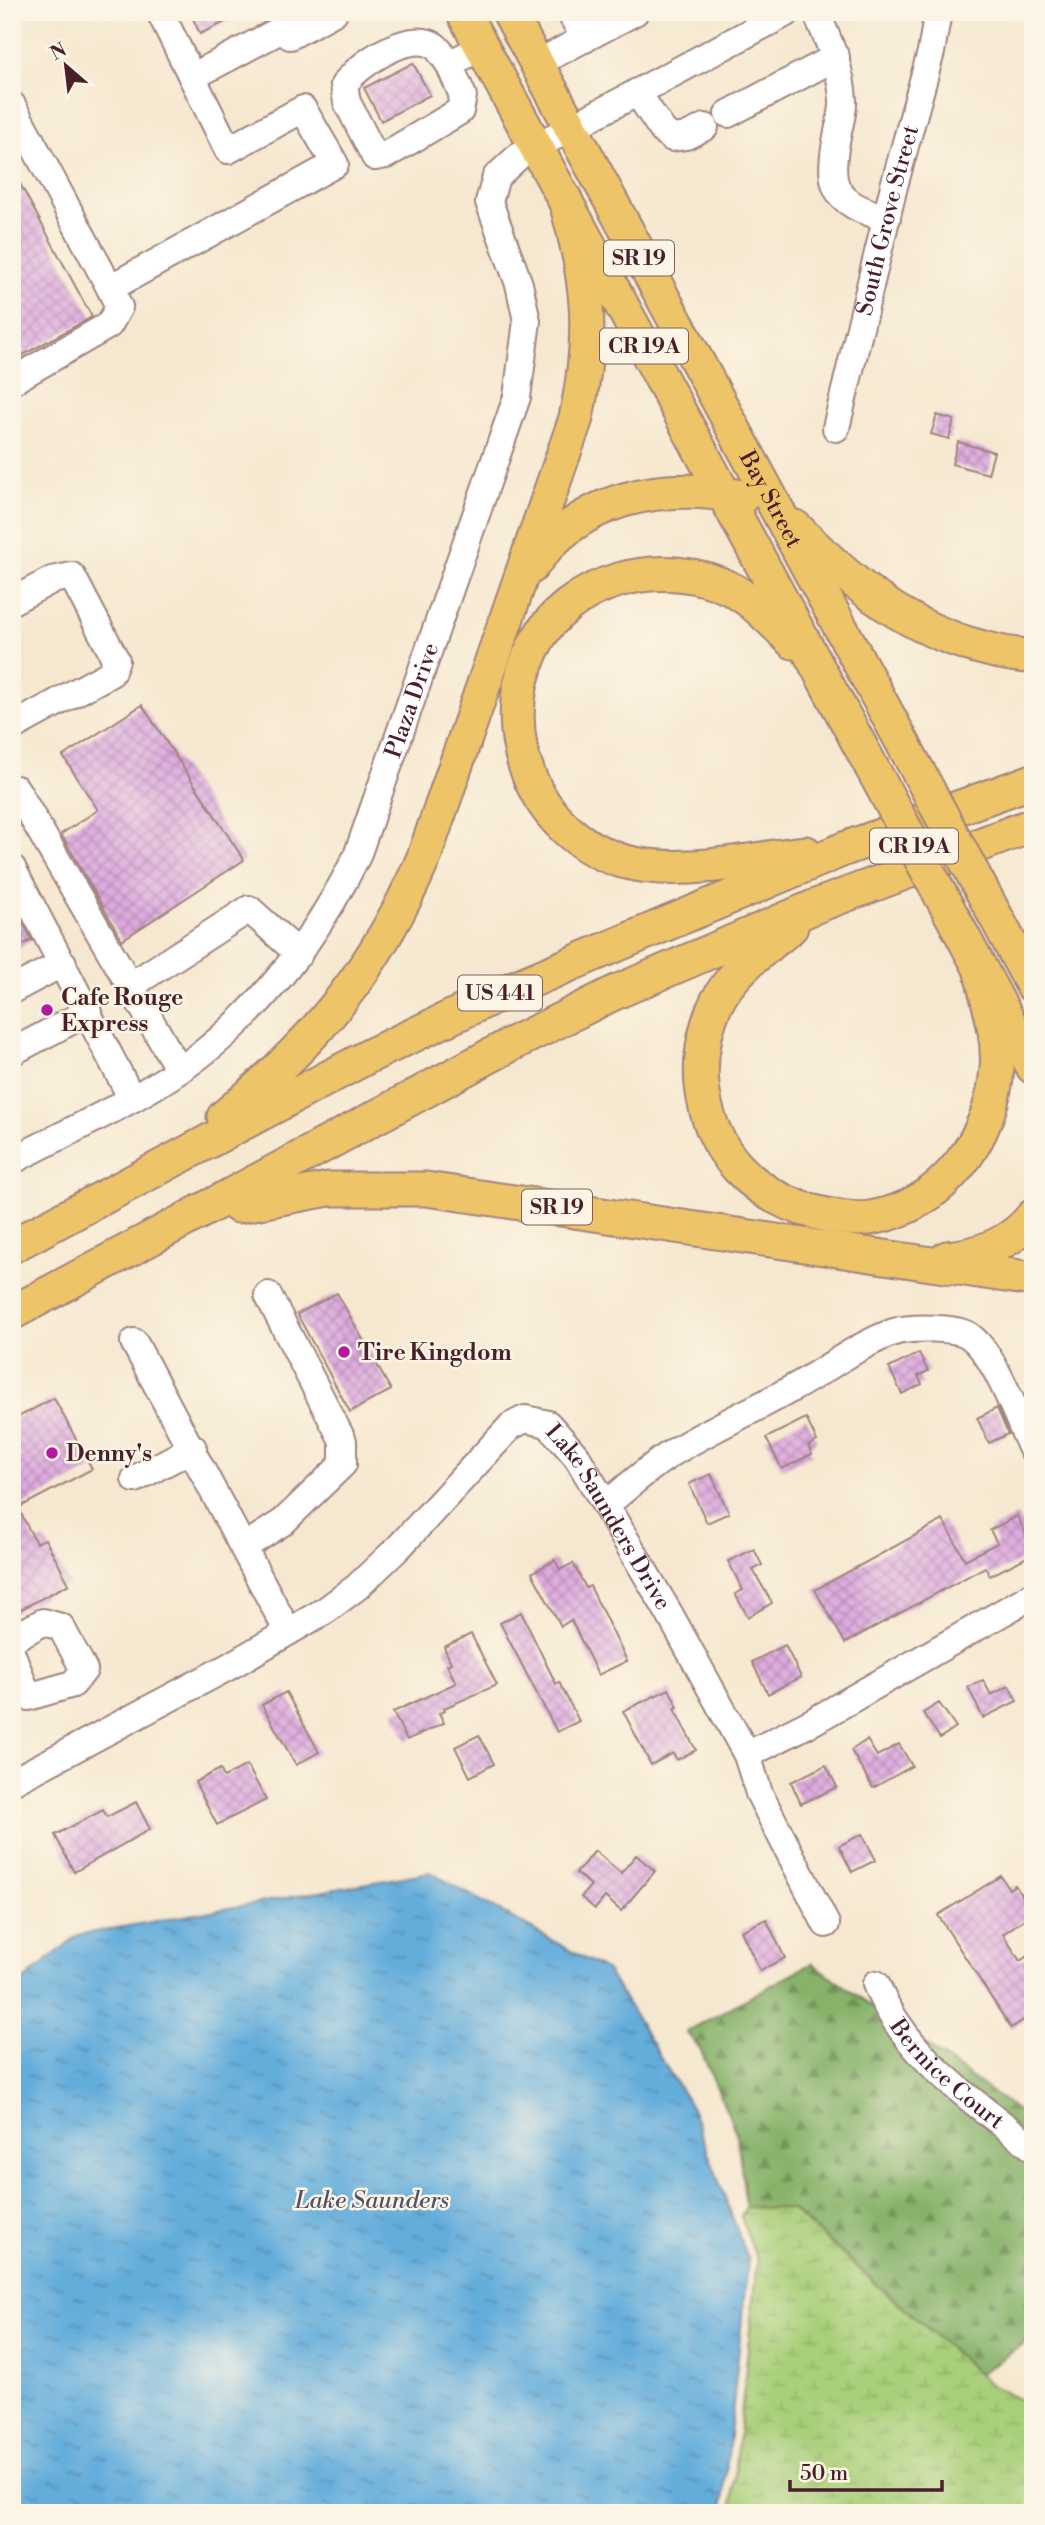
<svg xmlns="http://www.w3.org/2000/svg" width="1045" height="2525" font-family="'Libre Bodoni',serif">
  <defs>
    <pattern id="forest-firs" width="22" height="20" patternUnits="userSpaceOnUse" patternTransform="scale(1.75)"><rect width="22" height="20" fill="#86b269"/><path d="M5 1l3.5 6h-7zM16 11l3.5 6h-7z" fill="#709057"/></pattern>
    <pattern id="wetland-marsh" width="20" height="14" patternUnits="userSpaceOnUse" patternTransform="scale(1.75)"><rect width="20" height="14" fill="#a8cf79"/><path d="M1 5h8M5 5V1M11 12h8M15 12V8" fill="none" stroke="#92b169"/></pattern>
    <pattern id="water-ripples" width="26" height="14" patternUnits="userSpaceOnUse" patternTransform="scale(1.75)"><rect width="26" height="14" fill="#63addb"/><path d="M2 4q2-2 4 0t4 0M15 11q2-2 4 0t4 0" fill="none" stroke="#548cb2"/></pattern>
    <pattern id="building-cross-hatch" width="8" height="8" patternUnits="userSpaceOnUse" patternTransform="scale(1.75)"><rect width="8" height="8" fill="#ddaadf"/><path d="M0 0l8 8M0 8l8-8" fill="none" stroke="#b58ab5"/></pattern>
  </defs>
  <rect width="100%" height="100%" fill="#fcf5e5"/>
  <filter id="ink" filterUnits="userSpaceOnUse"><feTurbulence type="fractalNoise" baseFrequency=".0143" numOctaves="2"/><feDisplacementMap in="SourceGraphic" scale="14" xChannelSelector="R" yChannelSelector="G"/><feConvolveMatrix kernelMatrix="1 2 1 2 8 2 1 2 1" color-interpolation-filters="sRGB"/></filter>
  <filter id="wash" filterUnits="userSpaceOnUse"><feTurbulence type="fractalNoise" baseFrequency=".00686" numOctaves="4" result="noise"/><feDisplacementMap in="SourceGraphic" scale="28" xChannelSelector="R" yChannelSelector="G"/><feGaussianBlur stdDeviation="1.57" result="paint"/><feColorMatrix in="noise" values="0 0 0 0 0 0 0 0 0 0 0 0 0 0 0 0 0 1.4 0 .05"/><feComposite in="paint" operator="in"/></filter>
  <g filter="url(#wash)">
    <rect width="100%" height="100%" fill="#f6e8d0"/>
    <path fill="url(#forest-firs)" stroke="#68684a" stroke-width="2" d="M812,1963L1033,2122V2338L979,2374L793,2210L746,2207L737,2135L700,2048L686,2032Z"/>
    <path fill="url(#wetland-marsh)" stroke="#797752" stroke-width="2" d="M746,2207L792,2210L992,2386L1033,2406V2513H731L757,2261L741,2216Z"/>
    <path fill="url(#water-ripples)" stroke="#566683" stroke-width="2" d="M430,1872L607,1971L691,2107L748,2259L722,2513H12V1990L78,1935Z"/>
    <g id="blocks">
      <path fill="url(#building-cross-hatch)" d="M190,12H246L200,34Z
        M413,63L430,95L381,121L364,88Z
        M12,169L92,317L12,361Z
        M937,415L954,420L949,439L931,434Z
        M958,442L994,452L988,474L952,464Z
        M142,705L244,860L122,940L61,834L98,810L63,756Z
        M12,903L32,940L12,950Z
        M337,1293L391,1390L350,1412L297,1314Z
        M919,1353L928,1371L918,1376L922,1384L902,1394L889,1368Z
        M54,1398L92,1469L18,1508L36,1543L45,1539L69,1584L12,1614V1420Z
        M997,1408L1008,1434L989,1443L977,1418Z
        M806,1418L817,1441L808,1446L812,1454L782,1469L766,1438Z
        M711,1474L729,1513L707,1523L689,1484Z
        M1017,1516L1033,1548V1554L990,1576L985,1567L845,1643L815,1590L943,1520L965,1560L997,1543L990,1530Z
        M754,1549L762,1565L753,1570L772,1603L748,1617L735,1594L743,1590L728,1561Z
        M555,1560L560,1570L573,1563L586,1588L590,1586L627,1661L598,1675L571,1620L561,1626L532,1573Z
        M521,1612L556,1684L559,1682L579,1721L557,1732L500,1623Z
        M471,1634L497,1685L444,1708L445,1711L439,1713L444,1723L407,1740L393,1712L456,1683L447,1665L451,1663L444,1647Z
        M785,1645L801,1677L768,1694L752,1662Z
        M983,1680L991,1695L1009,1686L1017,1701L983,1718L968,1687Z
        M669,1689L678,1707L674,1709L696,1750L677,1760L673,1753L651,1765L623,1711Z
        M286,1692L319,1752L296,1765L262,1705Z
        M939,1703L956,1727L940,1738L923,1713Z
        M479,1735L494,1764L470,1777L455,1747Z
        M867,1740L877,1756L899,1744L912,1766L873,1788L851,1750Z
        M247,1765L266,1800L217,1825L195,1782L220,1769L224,1777Z
        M826,1765L837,1787L801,1804L791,1782Z
        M136,1802L150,1829L74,1872L55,1835L103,1810L107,1817Z
        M862,1834L876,1860L852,1872L839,1846Z
        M595,1851L621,1873L636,1855L655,1871L621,1911L605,1897L595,1909L581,1897L591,1885L576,1873Z
        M1001,1876L1009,1889L1015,1885L1033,1913L1003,1934L1020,1961L1033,1952V2014L1011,2028L938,1915Z
        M766,1919L785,1958L760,1971L741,1931Z"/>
    </g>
  </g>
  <g filter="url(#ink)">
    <use href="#blocks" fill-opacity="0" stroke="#a0847e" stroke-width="2"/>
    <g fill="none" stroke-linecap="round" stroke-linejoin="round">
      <defs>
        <g id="minor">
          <path d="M570,12L585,39"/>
          <path d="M816,12C829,42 841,67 843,100C844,110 840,121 838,132C827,185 831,203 887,218"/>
          <path d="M283,18L290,36L334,12"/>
          <path d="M449,64L463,96L460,111L386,155L375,157L347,102L344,85C357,65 410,29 435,46C440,50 445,59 449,64L482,47"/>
          <path d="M536,64L635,12"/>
          <path d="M192,77L286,27"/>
          <path d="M637,92L663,131L672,138L686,136L705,127"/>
          <path d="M12,105L110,288L335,164L303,109L228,150L160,12"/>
          <path d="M728,114L836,57"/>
          <path d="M12,381L109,325L119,307L110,288"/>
          <path id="s1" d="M836,428L894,186L931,52L938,12"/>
          <path d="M12,601L52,580L72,576L116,660L111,673L12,727"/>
          <path d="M16,789L179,1070"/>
          <path d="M12,868L131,1097"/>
          <path d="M130,986L249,909L299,954"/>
          <path d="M12,990L63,963"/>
          <path d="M12,1052L88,1012"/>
          <path id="s2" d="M12,1161C72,1129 146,1097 199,1056C268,1003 318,934 357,856L517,397L527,321L519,284L489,202L496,177L520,155L788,12"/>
          <path d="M134,1342L288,1632"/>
          <path d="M135,1479L193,1448"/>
          <path d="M606,1505C626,1488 647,1469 669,1455C708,1430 751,1412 791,1389C825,1371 857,1345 894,1332C909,1327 955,1327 968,1335C995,1352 1018,1421 1033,1451"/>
          <path d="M244,1547L283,1522L343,1464V1441L268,1295"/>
          <path d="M12,1639L43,1622L61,1627L84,1670L73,1684L28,1697L12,1654"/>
          <path d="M747,1755L812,1722L1033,1595"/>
          <path id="s3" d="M12,1782L228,1667L326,1610L357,1587L399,1547L511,1426L525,1419L548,1424L577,1457L669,1613L747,1755L759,1793L826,1924"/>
          <path id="s4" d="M876,1984C906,2058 973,2100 1033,2148"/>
        </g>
        <g id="major">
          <path d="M463,12L870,764"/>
          <path id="s5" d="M509,12L906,749"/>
          <path d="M795,527C847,579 897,622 969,644C990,650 1011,656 1033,656"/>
          <path d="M531,567C579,497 662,481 742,497"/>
          <path d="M793,642C775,624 756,603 733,590C666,554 566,578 532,650C493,732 534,835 622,861C679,877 749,859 806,853"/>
          <path d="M995,915L1033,986"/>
          <path d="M791,927C767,947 739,966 722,993C706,1018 699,1055 702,1085C709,1152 753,1197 818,1213C834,1217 853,1220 870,1218C943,1207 992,1138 997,1068C1000,1035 987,1000 980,968"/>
          <path d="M959,929L1033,1067"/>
          <path d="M224,1117C316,1041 377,968 424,857L576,418C594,334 589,281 565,199"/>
          <path d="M238,1206L329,1189H426L1033,1279"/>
          <path d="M12,1246L369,1056L502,993L844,849L1033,781"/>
          <path d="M947,1258C979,1255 1012,1243 1033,1216"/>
          <path d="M12,1313L508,1046L614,993L816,906L1033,825"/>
        </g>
      </defs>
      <use href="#minor" stroke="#a0847e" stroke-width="30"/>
      <use href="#major" stroke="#a0847e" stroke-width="37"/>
      <use href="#minor" stroke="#fff" stroke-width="26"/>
      <use href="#major" stroke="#eec469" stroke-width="33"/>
      <defs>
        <path id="major-bridge" d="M906,749L995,915
          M870,764L959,929"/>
      </defs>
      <use href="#major-bridge" stroke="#a0847e" stroke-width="37" stroke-linecap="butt"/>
      <use href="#major-bridge" stroke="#eec469" stroke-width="33"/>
    </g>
  </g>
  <g fill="#b5179e" stroke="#fcf5e5" stroke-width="2.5">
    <circle cx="47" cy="1010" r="7"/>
    <circle cx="344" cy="1352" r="7"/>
    <circle cx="52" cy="1453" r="7"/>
  </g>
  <g text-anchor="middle" stroke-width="5" stroke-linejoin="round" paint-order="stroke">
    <g fill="#fcf5e5" stroke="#7f5f63" stroke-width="2">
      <rect x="604" y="240.5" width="70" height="35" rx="5"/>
      <rect x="600" y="328.5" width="88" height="35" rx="5"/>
      <rect x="870" y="828.5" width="88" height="35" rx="5"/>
      <rect x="458" y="975.5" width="84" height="35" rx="5"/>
      <rect x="522" y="1189.5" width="70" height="35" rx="5"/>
    </g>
    <g font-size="21" font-weight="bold" fill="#4a1f2b">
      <text x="639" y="265">SR 19</text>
      <text x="644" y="353">CR 19A</text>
      <text x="914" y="853">CR 19A</text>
      <text x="500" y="1000">US 441</text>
      <text x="557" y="1214">SR 19</text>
    </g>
    <g font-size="23" fill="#4a1f2b" stroke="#fcf5e5">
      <text dy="8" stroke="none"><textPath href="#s1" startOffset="214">South Grove Street</textPath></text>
      <text dy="8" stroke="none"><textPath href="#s5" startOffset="553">Bay Street</textPath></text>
      <text dy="8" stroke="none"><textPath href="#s2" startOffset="637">Plaza Drive</textPath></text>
      <text dy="8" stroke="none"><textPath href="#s3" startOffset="770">Lake Saunders Drive</textPath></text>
      <text dy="8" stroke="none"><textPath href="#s4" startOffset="116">Bernice Court</textPath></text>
    </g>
    <g font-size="23" font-weight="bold" fill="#4a1f2b" stroke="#fcf5e5" text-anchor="start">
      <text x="61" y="1005">Cafe Rouge<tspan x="61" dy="26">Express</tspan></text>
      <text x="358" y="1360">Tire Kingdom</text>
      <text x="66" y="1461">Denny's</text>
    </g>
    <g font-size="24" font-style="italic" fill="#535169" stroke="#fcf5e5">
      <text x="372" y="2208">Lake Saunders</text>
    </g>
  </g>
  <rect width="1045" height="2525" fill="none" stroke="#fcf5e5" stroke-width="42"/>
  <g transform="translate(66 66) rotate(332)" stroke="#fcf5e5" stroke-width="5" paint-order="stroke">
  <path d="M0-5L12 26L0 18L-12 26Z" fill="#4a1f2b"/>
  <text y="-10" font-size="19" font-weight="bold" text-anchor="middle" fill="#4a1f2b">N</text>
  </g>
  <path d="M790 2480v10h152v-10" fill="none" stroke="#4a1f2b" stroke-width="3.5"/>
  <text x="800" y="2480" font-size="21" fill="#4a1f2b" stroke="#fcf5e5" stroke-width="5" paint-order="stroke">50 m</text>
</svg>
